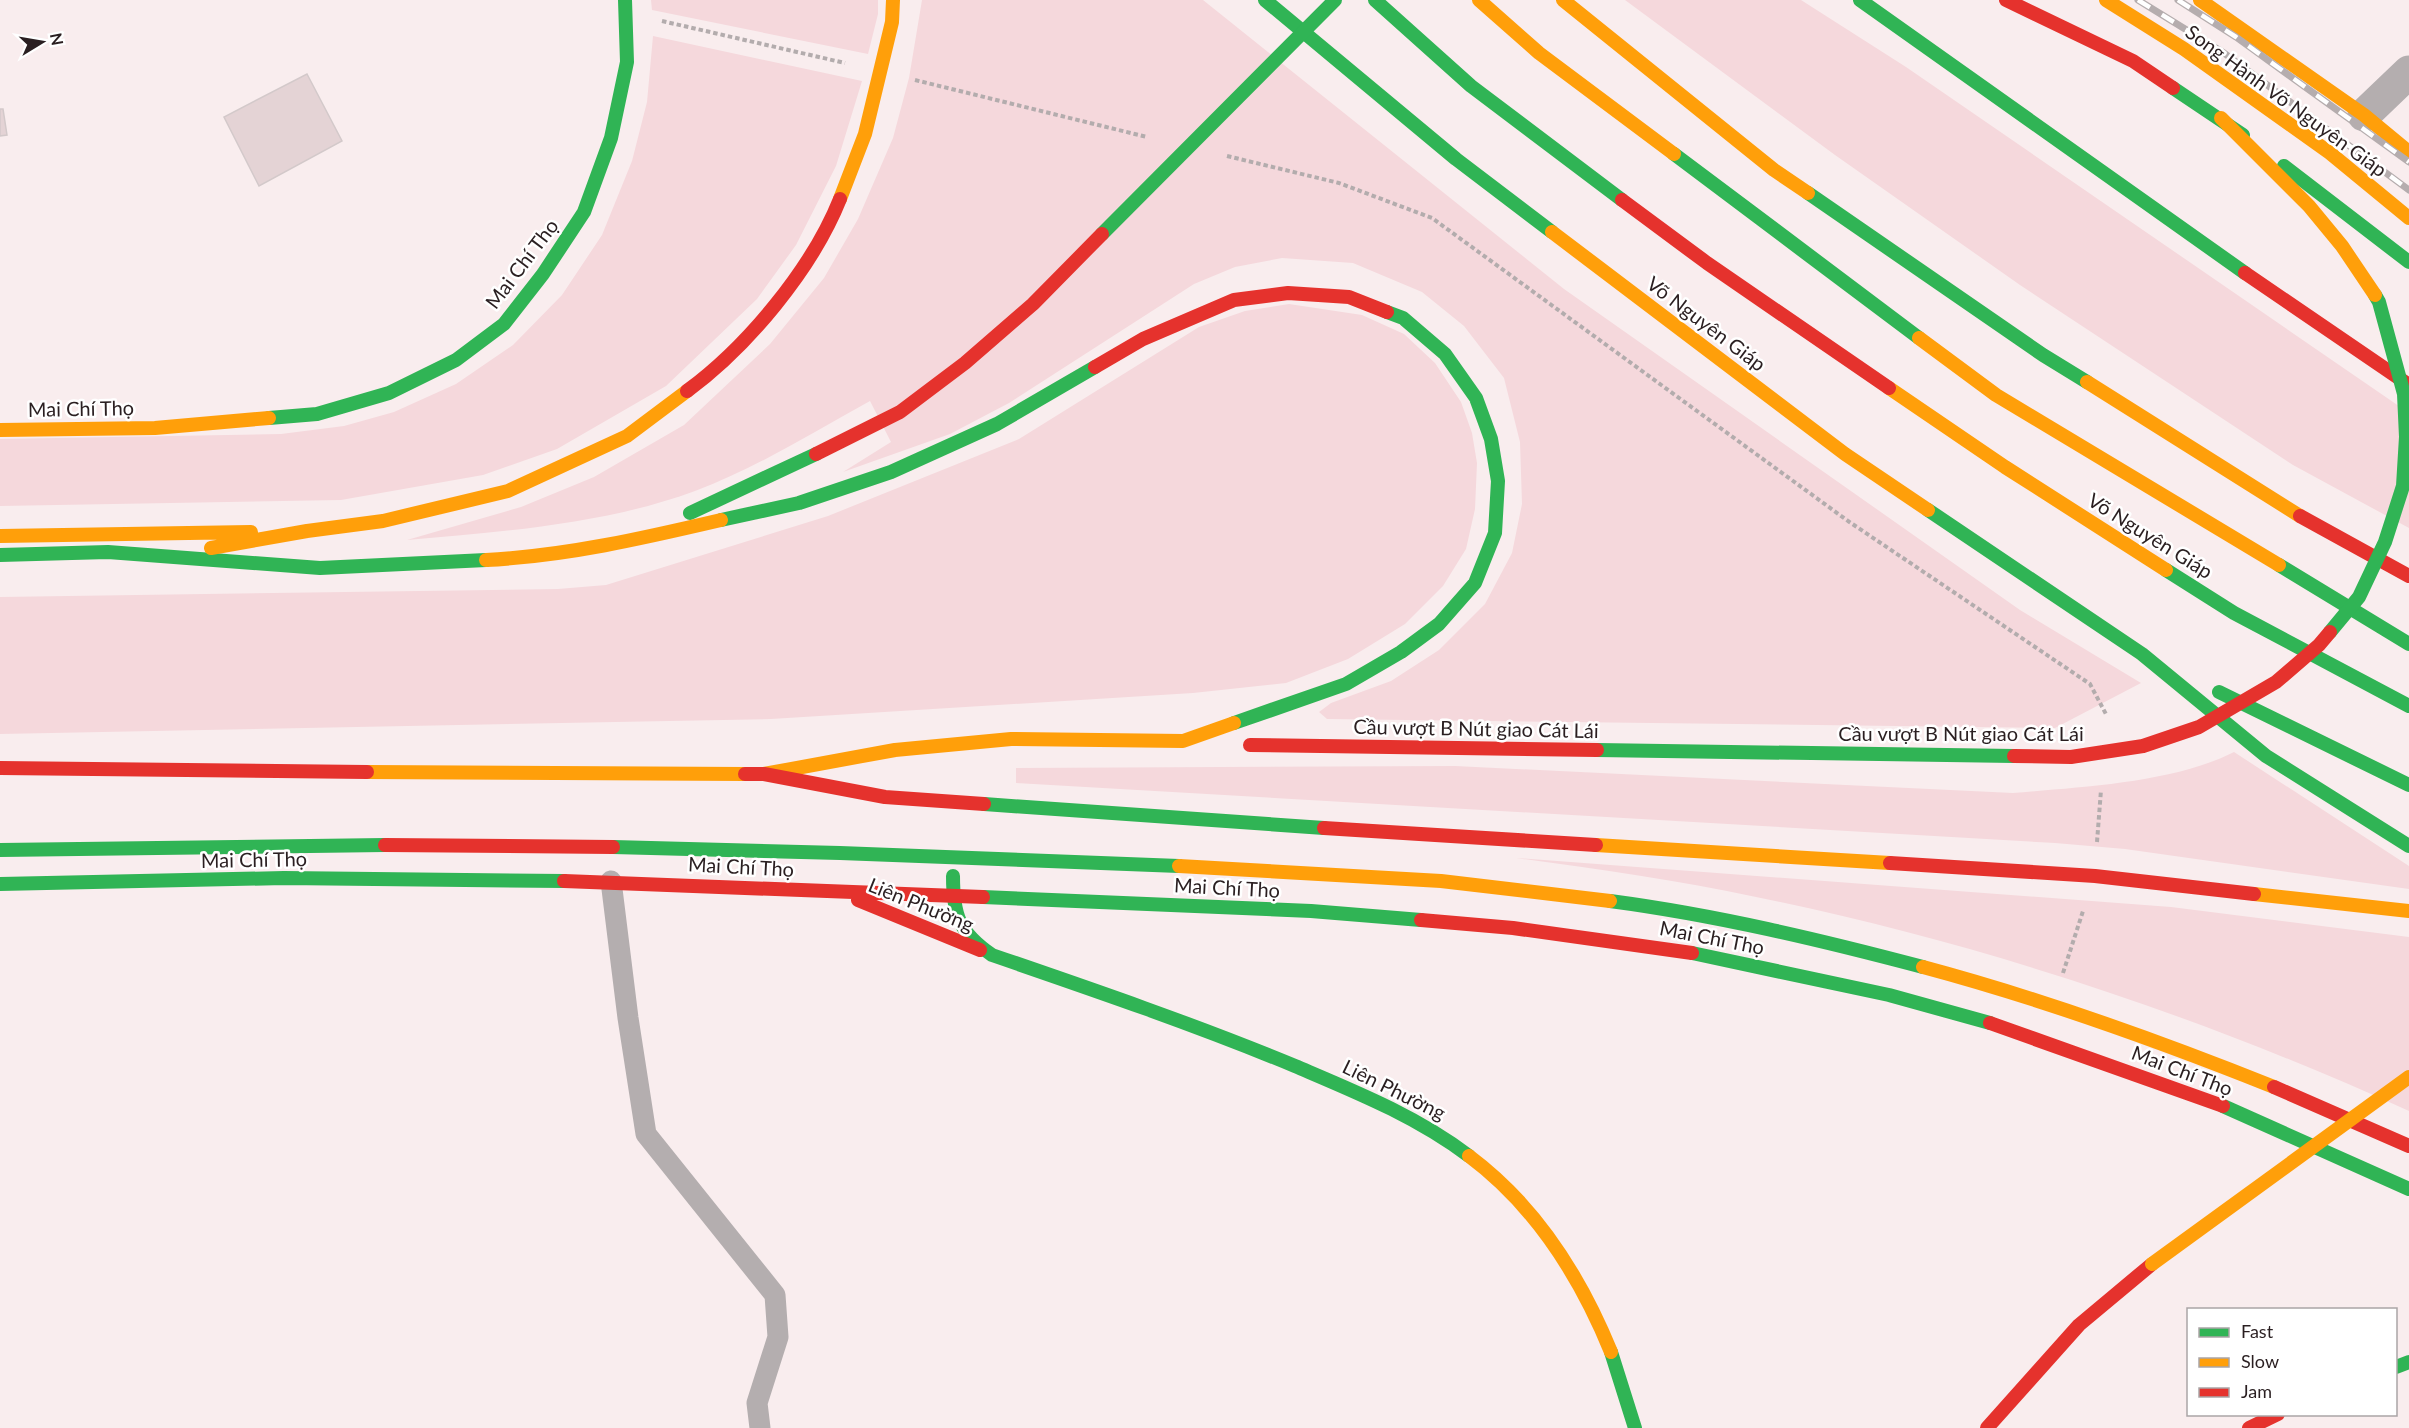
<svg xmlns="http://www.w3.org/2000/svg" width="2409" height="1428" font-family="Lato,sans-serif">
  <rect width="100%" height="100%" fill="#f9edee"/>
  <path fill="#f5d8dc" d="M651,0H878V14L868,54L652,10Z
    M922,0H1203L1564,289L2020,610L2141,683L2055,728L1327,719L1319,712L1331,703L1391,681L1439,650L1485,604L1512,553L1522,504L1520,442L1504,378L1464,326L1422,292L1353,263L1282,258L1235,267L1194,284L1009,403L950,434L843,472L891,442L870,401C813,432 757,468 695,491C606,524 501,532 407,540L521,507L594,477L684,425L770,344L824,278L858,219L893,138L909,78Z
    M1625,0H1801L1906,67L2409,413V528L2293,465L2020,285L1835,155Z
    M653,36L862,81L836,166L796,245L757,299L666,386L557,449L483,475L341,500L0,506V439L281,434L344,426L394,412L456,384L513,345L562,295L602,235L632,161L647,102Z
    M1289,304L1362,315L1404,334L1435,363L1461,402L1472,433L1477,463L1475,509L1466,549L1443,586L1405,624L1348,659L1286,683L1193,693L771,719L0,734V597L558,589L606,585L828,516L1019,439L1199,327L1245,311Z
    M2234,752L2409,866V889L2125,849L2055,843L1016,783V768L1455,766L2013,793C2081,787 2173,783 2234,752Z
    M1516,858L2171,907L2409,937V1111C2200,1016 1981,943 1756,897C1676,880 1596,869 1516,858Z"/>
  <path fill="#e4d3d5" stroke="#d3c9ca" stroke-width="1.5" d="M307,74L342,141L259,186L224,117Z
    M0,109H3L7,135L0,136Z"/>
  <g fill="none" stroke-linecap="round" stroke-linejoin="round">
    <path stroke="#b3acad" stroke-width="4" stroke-dasharray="4.5 3" stroke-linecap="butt" d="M662,21L845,63
      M915,80L1147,137
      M1227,156L1339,183L1432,218L1848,521L2090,684L2107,716
      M2097,842L2101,790
      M2063,973L2083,911"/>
    <path stroke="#b4aeaf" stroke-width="21" d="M611,881L628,1018L646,1134L775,1295L778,1337L757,1403L760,1428"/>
    <path stroke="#b4aeaf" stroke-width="33" d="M2364,115L2409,72"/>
    <path stroke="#30b455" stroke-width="14" d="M1265,0L1456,159L1552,232
      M1375,0L1471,86L1622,200
      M1860,0L2245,273
      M2173,88L2243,135
      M1674,154L1919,338
      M2284,166L2409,262
      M1808,193L2043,355L2087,382
      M269,418L317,414L389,393L456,360L504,324L543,274L584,212L611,138L627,62L625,0
      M1928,510L2142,654L2266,756L2409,846
      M690,513L816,454
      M721,520L799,503L891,472L997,424L1095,367
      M0,555L108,552L320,568L486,560
      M2279,565L2409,644
      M2166,570L2234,613L2409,706
      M2219,692L2409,785
      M1234,723L1346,684L1401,652L1439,624L1475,583L1495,533L1498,481L1491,439L1476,398L1445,354L1403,318L1387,312
      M984,804L1324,828
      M613,847L840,853L1179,866
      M0,850L385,845
      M953,876C953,916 959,932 992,955C1094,990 1196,1025 1295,1066C1356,1092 1416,1116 1469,1156
      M0,884L284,878L564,881
      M983,897L1311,911L1421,920
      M1610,901C1716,915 1821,940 1923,967
      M1692,953L1889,995L1990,1023
      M2223,1106L2409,1189
      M1611,1352L1635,1428
      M2396,1367L2409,1362"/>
    <path stroke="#ff9f0a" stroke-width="14" d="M1479,0L1539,53L1674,154
      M1563,0L1774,170L1808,193
      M2106,0L2184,49L2330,153L2409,218
      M2200,0L2364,115L2409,152
      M840,199L865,134L892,22L893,0
      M1552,232L1845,454L1928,510
      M1919,338L1996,395L2279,565
      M2087,382L2300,516
      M1889,388L2005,467L2166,570
      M0,430L155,428L269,418
      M0,536L251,532
      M211,548L307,531L383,521L508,491L627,436L687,391
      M486,560C566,556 644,538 721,520
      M367,772L745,774
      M764,774L895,750L1011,739L1183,741L1234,723
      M1596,845L1890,863
      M1179,866L1441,881L1610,901
      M2254,894L2409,911
      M1923,967C2043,999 2159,1041 2274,1087
      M1469,1156C1536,1206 1580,1276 1611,1352"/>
    <path stroke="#e5322d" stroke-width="14" d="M2006,0L2133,61L2173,88
      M1622,200L1707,263L1889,388
      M2245,273L2409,385
      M1095,367L1143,339L1234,300L1288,293L1349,297L1387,312
      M687,391C747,347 812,269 840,199
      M2300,516L2409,576
      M0,768L367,772
      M745,774H764L885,797L984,804
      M1324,828L1596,845
      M385,845L613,847
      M1890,863L2095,876L2254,894
      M564,881L983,897
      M858,900L980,950
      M1421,920L1513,928L1692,953
      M1990,1023L2223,1106
      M2274,1087L2409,1146
      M1987,1428L2079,1325L2152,1264
      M2249,1428L2278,1414"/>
    <defs>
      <path id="rail" d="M2138,0L2224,53L2409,190
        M2178,0L2236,37L2409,162"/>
    </defs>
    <use href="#rail" stroke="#b5adae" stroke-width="7"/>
    <use href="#rail" stroke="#fff" stroke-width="4.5" stroke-dasharray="14" stroke-linecap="butt"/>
    <path stroke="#30b455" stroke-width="14" d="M1102,234L1335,0
      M2330,632L2359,597L2385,542L2403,486L2406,437L2404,394L2379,302L2375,295
      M1597,750L2014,756"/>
    <path stroke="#ff9f0a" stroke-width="14" d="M2221,118L2309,206L2342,246L2375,295
      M2152,1264L2409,1077"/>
    <path stroke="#e5322d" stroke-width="14" d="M816,454L900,412L965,363L1033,304L1102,234
      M1250,745L1597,750
      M2014,756L2071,757L2143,746L2199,727L2276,682L2319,645L2330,632"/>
  </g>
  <g text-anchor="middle" stroke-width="5" stroke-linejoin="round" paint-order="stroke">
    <g font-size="20" fill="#2a1f21" stroke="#fff">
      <text transform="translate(2286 101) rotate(36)" y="7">Song Hành Võ Nguyên Giáp</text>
      <text transform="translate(522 264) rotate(-53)" y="7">Mai Chí Thọ</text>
      <text transform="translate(1706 324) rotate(37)" y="7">Võ Nguyên Giáp</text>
      <text transform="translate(81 409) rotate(-1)" y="7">Mai Chí Thọ</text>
      <text transform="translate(2150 536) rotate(32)" y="7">Võ Nguyên Giáp</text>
      <text transform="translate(1476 729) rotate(1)" y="7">Cầu vượt B Nút giao Cát Lái</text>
      <text x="1961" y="741">Cầu vượt B Nút giao Cát Lái</text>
      <text transform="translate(254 860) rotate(-1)" y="7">Mai Chí Thọ</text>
      <text transform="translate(741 867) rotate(3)" y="7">Mai Chí Thọ</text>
      <text transform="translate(1227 888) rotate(3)" y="7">Mai Chí Thọ</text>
      <text transform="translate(921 905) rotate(22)" y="7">Liên Phường</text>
      <text transform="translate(1712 938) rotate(11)" y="7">Mai Chí Thọ</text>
      <text transform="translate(2182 1071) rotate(21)" y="7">Mai Chí Thọ</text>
      <text transform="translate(1394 1090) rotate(26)" y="7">Liên Phường</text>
    </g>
  </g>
  <rect x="2187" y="1308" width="210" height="108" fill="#ffffff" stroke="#aaa5a6" stroke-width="1.5"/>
  <rect x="2199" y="1328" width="30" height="9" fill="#30b455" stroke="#aaa5a6" stroke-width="1.5"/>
  <text x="2241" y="1338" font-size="18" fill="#2a1f21">Fast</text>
  <rect x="2199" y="1358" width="30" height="9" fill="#ff9f0a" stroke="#aaa5a6" stroke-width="1.5"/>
  <text x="2241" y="1368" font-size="18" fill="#2a1f21">Slow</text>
  <rect x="2199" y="1388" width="30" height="9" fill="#e5322d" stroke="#aaa5a6" stroke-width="1.5"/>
  <text x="2241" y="1398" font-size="18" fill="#2a1f21">Jam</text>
  <g transform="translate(42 42) rotate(79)" stroke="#ffffff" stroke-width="4.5" paint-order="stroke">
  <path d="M0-4.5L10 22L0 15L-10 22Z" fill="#2a1f21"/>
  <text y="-9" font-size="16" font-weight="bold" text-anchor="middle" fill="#2a1f21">N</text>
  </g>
</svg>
